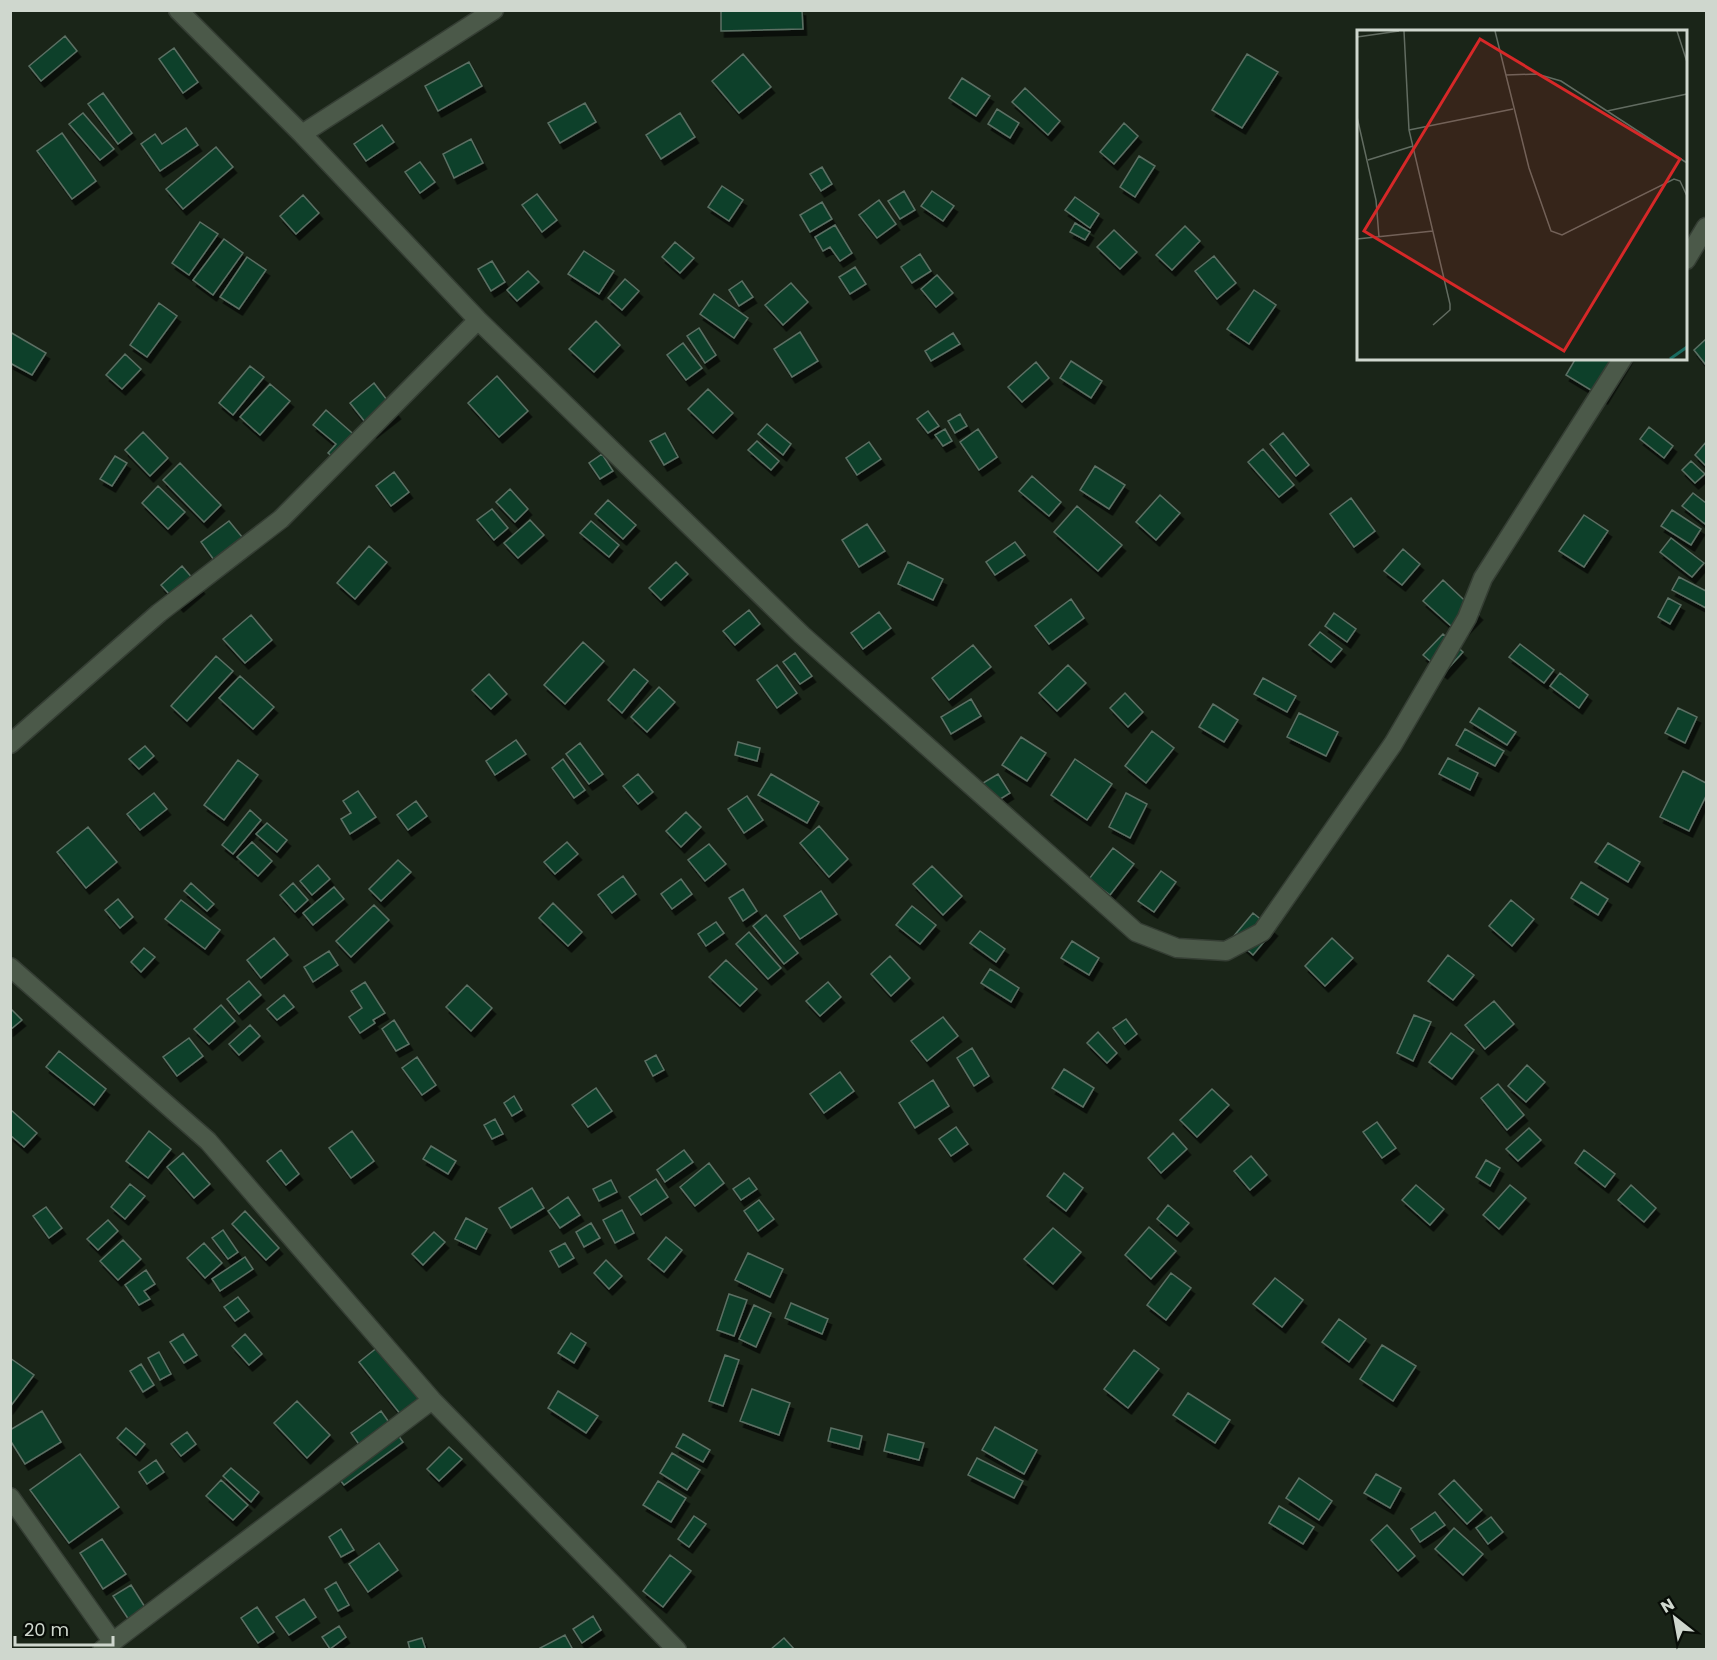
<svg xmlns="http://www.w3.org/2000/svg" width="1717" height="1660" font-family="Poppins,sans-serif">
  <defs>
    <filter id="shadow"><feDropShadow dx="3.5" dy="6" stdDeviation="0" flood-color="#0009"/></filter>
  </defs>
  <rect width="100%" height="100%" fill="#1a2518"/>
  <path fill="#103f2b" stroke="#5b7064" stroke-width="1.5" filter="url(#shadow)" d="M721,10H802L803,29L721,31Z
    M65,36L77,51L41,81L29,66Z
    M174,48L198,82L183,93L159,59Z
    M743,54L771,87L739,113L712,81Z
    M1247,54L1278,72L1242,128L1212,110Z
    M469,62L482,86L438,111L425,86Z
    M962,78L990,96L976,116L949,98Z
    M1025,88L1060,121L1048,135L1012,102Z
    M103,93L132,133L118,144L88,104Z
    M585,103L596,122L560,143L548,123Z
    M997,109L1019,123L1010,138L988,124Z
    M83,113L114,149L100,160L69,124Z
    M680,113L695,137L661,159L646,135Z
    M1124,123L1138,136L1114,164L1100,152Z
    M382,125L394,142L366,161L354,144Z
    M186,128L198,145L160,171L141,144L155,134L162,144Z
    M62,133L96,181L72,199L37,151Z
    M471,139L483,163L454,178L443,154Z
    M216,147L233,167L183,209L166,189Z
    M1139,156L1155,166L1135,197L1120,187Z
    M420,162L435,182L420,193L405,172Z
    M822,167L832,184L821,191L810,174Z
    M722,186L743,200L729,221L708,207Z
    M904,191L915,210L900,219L888,201Z
    M932,191L954,206L943,221L921,206Z
    M537,194L557,220L542,232L522,205Z
    M303,195L319,213L296,234L280,216Z
    M1075,197L1099,214L1090,228L1065,210Z
    M879,200L896,224L877,238L859,215Z
    M822,202L832,219L810,232L800,215Z
    M200,222L218,234L189,275L172,263Z
    M1075,223L1090,232L1085,240L1070,232Z
    M835,225L852,253L840,261L830,247L823,251L815,237Z
    M1185,226L1200,241L1172,270L1156,255Z
    M1114,230L1137,252L1120,269L1097,247Z
    M224,239L243,253L213,295L193,280Z
    M675,242L694,258L680,273L662,257Z
    M584,251L614,271L599,294L568,274Z
    M920,254L931,271L912,283L901,267Z
    M1214,256L1236,283L1217,299L1195,271Z
    M247,257L266,270L239,309L220,297Z
    M492,261L505,282L491,291L478,269Z
    M855,267L866,284L850,294L839,277Z
    M528,271L539,282L517,301L507,290Z
    M937,275L953,293L936,307L921,289Z
    M625,279L639,291L622,310L608,298Z
    M742,281L753,297L739,306L729,290Z
    M791,283L808,302L783,325L765,305Z
    M1254,290L1276,305L1249,344L1227,329Z
    M714,294L748,318L734,338L700,314Z
    M159,303L177,316L147,357L130,345Z
    M596,321L620,345L594,372L569,349Z
    M699,328L716,355L705,363L687,336Z
    M10,332L46,353L32,375L10,363Z
    M800,332L818,361L792,377L774,349Z
    M953,333L960,344L931,361L925,351Z
    M1706,339V365L1694,350Z
    M683,343L702,368L686,380L667,355Z
    M125,354L141,369L122,389L106,375Z
    M1576,358H1628L1604,398L1566,375Z
    M1071,361L1102,381L1091,398L1060,378Z
    M1036,362L1049,378L1022,402L1008,387Z
    M250,366L264,377L233,415L219,403Z
    M497,376L528,411L499,437L468,403Z
    M374,383L397,413L373,432L350,403Z
    M270,384L290,401L260,435L240,417Z
    M708,389L733,413L713,433L688,409Z
    M326,410L359,439L339,462L328,453L336,444L313,425Z
    M928,411L939,426L928,433L917,419Z
    M960,414L967,426L955,433L948,421Z
    M767,424L791,444L783,455L758,434Z
    M1649,427L1673,446L1664,458L1640,439Z
    M945,429L952,441L943,446L935,435Z
    M978,429L997,457L979,470L960,442Z
    M143,432L168,458L150,476L125,450Z
    M665,433L678,457L664,465L650,441Z
    M1283,433L1309,465L1296,476L1270,444Z
    M757,441L779,461L771,470L748,450Z
    M869,442L881,459L857,475L846,458Z
    M1706,442V466L1695,455Z
    M1263,449L1294,485L1279,497L1248,462Z
    M602,454L613,471L600,479L589,463Z
    M115,456L127,463L112,486L100,479Z
    M1691,461L1705,474L1695,483L1682,470Z
    M180,463L221,505L204,522L163,480Z
    M1095,466L1125,485L1109,509L1080,490Z
    M394,472L409,492L391,506L376,486Z
    M1032,476L1061,502L1049,516L1019,491Z
    M158,486L185,512L168,529L142,503Z
    M510,489L528,509L515,522L496,502Z
    M1693,493L1706,503V521L1705,524L1682,506Z
    M1160,495L1180,513L1156,540L1136,522Z
    M1351,498L1375,531L1354,547L1330,514Z
    M608,500L636,525L623,539L595,514Z
    M1077,506L1122,545L1098,571L1054,532Z
    M492,509L508,528L494,540L477,520Z
    M1672,510L1701,529L1691,545L1661,526Z
    M1584,515L1608,531L1584,567L1559,551Z
    M530,520L544,535L518,558L504,543Z
    M229,521L243,538L214,560L201,542Z
    M591,521L619,545L609,557L580,533Z
    M867,524L885,551L859,567L842,540Z
    M1671,538L1704,563L1692,577L1660,552Z
    M1015,542L1025,555L995,575L986,562Z
    M369,546L387,562L355,599L337,583Z
    M1403,549L1420,564L1402,585L1384,571Z
    M676,562L688,574L661,600L649,588Z
    M908,562L943,579L933,600L898,584Z
    M182,566L201,588L180,606L161,585Z
    M1679,577L1706,591V608L1672,590Z
    M1443,580L1479,614L1460,634L1423,601Z
    M1668,598L1681,605L1670,624L1658,617Z
    M1071,599L1084,618L1049,644L1035,626Z
    M749,610L760,624L735,645L723,631Z
    M879,612L891,628L863,649L851,633Z
    M1334,613L1356,629L1347,642L1325,626Z
    M251,615L272,640L245,663L223,639Z
    M1320,632L1342,649L1331,662L1309,645Z
    M1443,634L1463,652L1444,673L1423,655Z
    M583,642L604,661L565,704L544,685Z
    M1520,644L1554,670L1544,683L1509,657Z
    M973,645L991,667L949,700L932,678Z
    M795,653L812,676L800,684L783,662Z
    M216,656L233,671L187,721L171,706Z
    M777,665L797,693L777,708L757,680Z
    M1068,665L1086,683L1057,711L1039,693Z
    M634,669L648,681L622,713L608,700Z
    M1560,673L1588,695L1579,708L1550,686Z
    M489,674L507,694L491,709L472,690Z
    M240,676L274,707L253,729L219,698Z
    M1263,678L1296,696L1287,712L1254,694Z
    M659,687L675,702L647,732L631,717Z
    M1125,693L1143,712L1128,727L1110,708Z
    M971,699L981,716L951,734L941,717Z
    M1213,704L1238,720L1224,742L1199,727Z
    M1479,708L1516,732L1507,745L1470,722Z
    M1678,708L1697,717L1685,743L1665,733Z
    M1299,713L1338,732L1326,756L1287,737Z
    M1465,729L1504,751L1495,766L1456,745Z
    M1152,731L1174,748L1146,783L1125,766Z
    M1021,737L1046,753L1027,781L1002,765Z
    M516,740L526,754L495,775L486,761Z
    M738,742L760,748L757,761L735,755Z
    M580,743L603,774L589,784L566,754Z
    M145,746L154,756L139,769L129,759Z
    M1448,758L1478,773L1470,790L1439,774Z
    M563,759L585,790L574,798L552,768Z
    M1075,759L1112,784L1087,820L1051,795Z
    M238,760L258,775L224,820L204,805Z
    M1683,771L1706,783V796L1689,831L1660,817Z
    M638,774L653,792L638,804L623,786Z
    M771,774L819,802L807,823L758,795Z
    M998,774L1010,793L994,803L983,783Z
    M358,791L376,817L350,834L341,819L351,813L343,801Z
    M154,793L167,809L140,830L127,814Z
    M1126,793L1147,804L1130,838L1109,827Z
    M747,796L763,820L744,833L728,809Z
    M416,801L427,816L408,830L397,815Z
    M250,810L261,820L233,854L222,845Z
    M686,812L701,827L681,847L666,831Z
    M267,823L287,840L277,852L256,834Z
    M819,826L848,859L829,877L800,843Z
    M88,827L117,862L86,888L57,852Z
    M252,842L272,861L258,876L237,857Z
    M567,842L578,854L555,874L544,862Z
    M1608,843L1640,862L1628,882L1595,862Z
    M709,844L726,864L705,881L688,860Z
    M1113,848L1134,864L1110,895L1089,879Z
    M398,860L411,872L381,901L369,889Z
    M318,865L330,879L312,895L300,881Z
    M932,866L962,896L943,915L913,884Z
    M1161,871L1176,882L1154,912L1138,901Z
    M623,876L636,894L612,913L598,895Z
    M681,879L692,894L672,909L661,894Z
    M1581,882L1608,899L1598,915L1571,898Z
    M191,883L214,904L207,911L184,891Z
    M293,883L308,900L295,912L280,895Z
    M334,887L344,899L313,925L303,913Z
    M743,889L757,911L743,921L729,898Z
    M821,891L837,914L800,939L784,916Z
    M118,899L133,917L120,928L105,910Z
    M181,900L220,930L205,949L165,919Z
    M1511,900L1534,919L1512,946L1489,926Z
    M553,903L582,932L568,946L539,918Z
    M374,905L389,920L351,957L336,941Z
    M912,906L936,925L920,944L896,925Z
    M1253,913L1274,930L1253,955L1233,937Z
    M766,915L798,953L784,964L753,926Z
    M716,922L724,933L706,946L698,934Z
    M980,931L1005,949L996,962L970,943Z
    M749,932L781,968L768,979L736,944Z
    M274,938L288,955L261,978L247,960Z
    M1332,938L1353,958L1325,986L1305,966Z
    M1072,941L1099,958L1089,975L1061,958Z
    M144,948L155,957L141,972L131,962Z
    M329,951L338,965L313,982L304,967Z
    M1448,955L1474,975L1453,1000L1428,981Z
    M890,956L910,978L891,996L871,974Z
    M726,960L757,989L740,1006L709,977Z
    M990,969L1019,988L1011,1002L981,983Z
    M249,981L261,995L239,1014L227,999Z
    M365,982L385,1013L373,1020L375,1023L360,1033L349,1017L362,1008L351,991Z
    M828,982L841,997L820,1016L806,1001Z
    M467,985L492,1008L471,1031L446,1007Z
    M284,995L294,1007L277,1020L267,1009Z
    M1494,1001L1514,1024L1485,1049L1465,1025Z
    M221,1005L235,1021L209,1044L194,1029Z
    M10,1008L22,1020L10,1030Z
    M1414,1015L1431,1022L1413,1061L1397,1053Z
    M943,1017L958,1036L927,1061L911,1041Z
    M1126,1019L1137,1034L1125,1044L1113,1028Z
    M394,1020L409,1044L396,1051L382,1029Z
    M250,1025L260,1036L239,1055L229,1044Z
    M1098,1032L1117,1053L1107,1063L1087,1043Z
    M1451,1033L1474,1050L1452,1079L1429,1062Z
    M189,1038L203,1056L177,1076L163,1057Z
    M972,1048L989,1076L974,1086L957,1058Z
    M59,1051L106,1089L94,1105L46,1067Z
    M656,1055L664,1070L653,1076L645,1061Z
    M417,1057L436,1085L422,1095L402,1068Z
    M1527,1065L1545,1082L1526,1102L1508,1086Z
    M1064,1069L1094,1088L1083,1107L1052,1088Z
    M840,1072L854,1091L824,1113L810,1094Z
    M933,1080L949,1106L915,1128L899,1103Z
    M1498,1084L1524,1115L1507,1130L1481,1098Z
    M596,1088L612,1111L588,1127L572,1105Z
    M1212,1089L1229,1105L1197,1137L1180,1120Z
    M514,1096L522,1110L512,1116L504,1103Z
    M11,1110L37,1133L24,1147L10,1135Z
    M495,1119L503,1134L492,1139L484,1125Z
    M1377,1122L1396,1148L1382,1158L1363,1132Z
    M956,1127L968,1144L951,1156L939,1139Z
    M1529,1128L1541,1140L1518,1161L1506,1149Z
    M149,1131L171,1149L148,1178L126,1161Z
    M352,1131L374,1161L351,1178L329,1148Z
    M1173,1133L1187,1149L1161,1173L1148,1158Z
    M431,1146L456,1161L448,1174L423,1159Z
    M281,1150L299,1174L286,1185L267,1161Z
    M684,1150L693,1162L665,1182L657,1170Z
    M1584,1150L1615,1174L1605,1187L1575,1163Z
    M183,1153L210,1184L194,1198L167,1167Z
    M1251,1156L1267,1175L1250,1190L1234,1171Z
    M1486,1160L1500,1168L1490,1186L1476,1177Z
    M709,1163L724,1183L695,1206L680,1187Z
    M1064,1173L1083,1188L1066,1211L1047,1196Z
    M749,1178L757,1189L741,1200L733,1189Z
    M656,1179L668,1197L641,1215L629,1197Z
    M611,1180L617,1192L599,1201L593,1189Z
    M130,1184L145,1196L125,1219L111,1207Z
    M1416,1185L1444,1209L1430,1225L1402,1200Z
    M1510,1185L1526,1198L1499,1229L1483,1215Z
    M1631,1185L1656,1208L1644,1222L1618,1200Z
    M532,1188L544,1208L511,1228L499,1208Z
    M568,1197L580,1215L560,1228L548,1211Z
    M759,1200L774,1219L758,1231L744,1211Z
    M1168,1205L1189,1223L1177,1236L1157,1219Z
    M46,1207L62,1228L49,1238L33,1216Z
    M622,1210L634,1233L615,1243L603,1220Z
    M245,1211L279,1248L266,1260L232,1224Z
    M466,1218L487,1229L476,1249L455,1239Z
    M108,1220L118,1231L98,1250L87,1239Z
    M591,1223L600,1238L584,1247L576,1232Z
    M1149,1227L1176,1251L1151,1279L1125,1255Z
    M1053,1228L1081,1252L1053,1284L1024,1259Z
    M223,1230L238,1252L228,1259L212,1238Z
    M434,1232L445,1242L423,1265L412,1254Z
    M666,1237L682,1250L664,1272L648,1259Z
    M123,1240L141,1259L118,1280L100,1261Z
    M204,1243L222,1263L205,1278L187,1258Z
    M565,1243L574,1258L559,1267L550,1251Z
    M748,1253L783,1269L770,1297L735,1280Z
    M245,1257L253,1269L220,1291L212,1279Z
    M606,1260L622,1276L609,1289L594,1273Z
    M146,1270L155,1284L144,1291L150,1299L139,1305L125,1285Z
    M1171,1273L1191,1288L1166,1320L1147,1305Z
    M1275,1278L1303,1300L1282,1327L1253,1304Z
    M729,1294L747,1300L734,1336L717,1330Z
    M238,1297L249,1311L235,1321L224,1307Z
    M791,1303L828,1319L822,1334L785,1318Z
    M754,1305L771,1313L756,1347L739,1339Z
    M1339,1319L1366,1339L1349,1362L1322,1342Z
    M571,1333L586,1343L574,1363L558,1353Z
    M183,1334L197,1355L184,1363L170,1342Z
    M245,1334L262,1354L249,1365L232,1346Z
    M1382,1345L1416,1366L1393,1401L1360,1379Z
    M378,1347L420,1400L401,1415L359,1362Z
    M1134,1350L1159,1369L1128,1408L1104,1389Z
    M159,1352L171,1374L160,1380L148,1358Z
    M725,1355L739,1360L723,1406L709,1401Z
    M10,1358L34,1375L10,1407Z
    M141,1364L154,1385L143,1392L130,1371Z
    M752,1389L790,1403L779,1435L740,1421Z
    M558,1391L598,1416L586,1433L548,1408Z
    M1188,1393L1230,1420L1215,1443L1173,1415Z
    M297,1401L330,1435L307,1458L274,1423Z
    M42,1411L61,1442L25,1464L10,1440V1430Z
    M381,1411L403,1442L344,1485L333,1471L363,1450L351,1433Z
    M995,1427L1037,1450L1024,1474L982,1450Z
    M126,1428L145,1444L136,1455L117,1438Z
    M831,1428L862,1436L859,1449L828,1441Z
    M187,1432L196,1444L181,1456L171,1444Z
    M683,1434L710,1450L703,1462L676,1447Z
    M888,1434L924,1443L919,1460L884,1451Z
    M449,1447L462,1459L439,1481L427,1469Z
    M672,1453L700,1470L687,1490L660,1473Z
    M80,1454L119,1507L69,1543L30,1490Z
    M977,1458L1023,1481L1014,1498L968,1475Z
    M156,1460L164,1472L147,1484L139,1472Z
    M231,1468L259,1492L251,1502L223,1476Z
    M1376,1474L1401,1488L1390,1508L1364,1493Z
    M1299,1478L1332,1501L1319,1520L1286,1498Z
    M221,1480L248,1505L233,1520L206,1496Z
    M1454,1480L1482,1510L1467,1524L1439,1494Z
    M658,1481L686,1498L671,1522L643,1505Z
    M1279,1506L1314,1527L1303,1544L1269,1523Z
    M1435,1512L1445,1525L1420,1542L1411,1529Z
    M694,1516L706,1524L689,1547L678,1539Z
    M1491,1517L1503,1532L1488,1544L1476,1528Z
    M1387,1525L1415,1556L1398,1571L1371,1540Z
    M1454,1528L1483,1554L1463,1575L1435,1549Z
    M341,1529L354,1550L341,1557L329,1537Z
    M102,1539L126,1574L103,1589L80,1553Z
    M379,1543L398,1570L368,1592L349,1564Z
    M670,1555L691,1571L663,1607L643,1591Z
    M336,1582L349,1605L338,1611L325,1589Z
    M131,1585L150,1615L133,1626L113,1596Z
    M304,1599L316,1617L289,1635L276,1617Z
    M257,1607L274,1632L258,1643L241,1618Z
    M593,1616L601,1630L582,1643L573,1629Z
    M339,1626L346,1637L330,1649L322,1637Z
    M565,1635L573,1650H541L540,1648Z
    M422,1638L426,1650H410L408,1642Z
    M784,1638L795,1650H771V1649Z"/>
  <g fill="none" stroke-linecap="round" stroke-linejoin="round">
    <defs>
      <path id="minor" d="M178,10L302,134L478,320L802,635L1136,932L1177,948L1226,951L1262,932L1393,744L1467,618L1483,578L1623,358
        M302,134L494,10
        M1686,260L1706,227
        M10,744L159,613L281,519L478,320
        M10,967L208,1141L432,1400L677,1650
        M10,1497L112,1641
        M102,1650L432,1400"/>
    </defs>
    <use href="#minor" stroke="#353e34" stroke-width="21"/>
    <use href="#minor" stroke="#4b5949" stroke-width="18"/>
  </g>
  <g transform="translate(1357 30)">
    <rect width="330" height="330" fill="#1a2518"/>
    <path fill="none" stroke="#196b60" stroke-width="3" d="M313,329L330,317"/>
    <path fill="none" stroke="#626c61" stroke-width="1.5" d="M47,1L52,100L93,274V280L76,295M138,1L172,138L194,201L205,205L317,149L323,151L330,166M320,1L330,32M0,7L42,1M149,45L180,44L204,51L330,133M250,81L330,64M0,87L19,170L22,207M52,100L156,79M11,130L56,116M0,209L76,201"/>
    <path fill="#d62828" fill-opacity="0.15" stroke="#d62828" stroke-width="3" d="M123,9L323,129L207,321L7,201Z"/>
    <rect width="330" height="330" fill="none" stroke="#cfd7ce" stroke-width="3"/>
  </g>
  <rect width="1717" height="1660" fill="none" stroke="#cfd7ce" stroke-width="24"/>
  <g transform="translate(1675 1618) rotate(329)" stroke="#080d07" stroke-width="4.5" paint-order="stroke">
  <path d="M0-4.5L10 22L0 15L-10 22Z" fill="#cfd7ce"/>
  <text y="-9" font-size="16" font-weight="bold" text-anchor="middle" fill="#cfd7ce">N</text>
  </g>
  <path d="M15 1636v9h98v-9" fill="none" stroke="#cfd7ce" stroke-width="3"/>
  <text x="24" y="1636" font-size="18" fill="#cfd7ce" stroke="#080d07" stroke-width="4.5" paint-order="stroke">20 m</text>
</svg>
